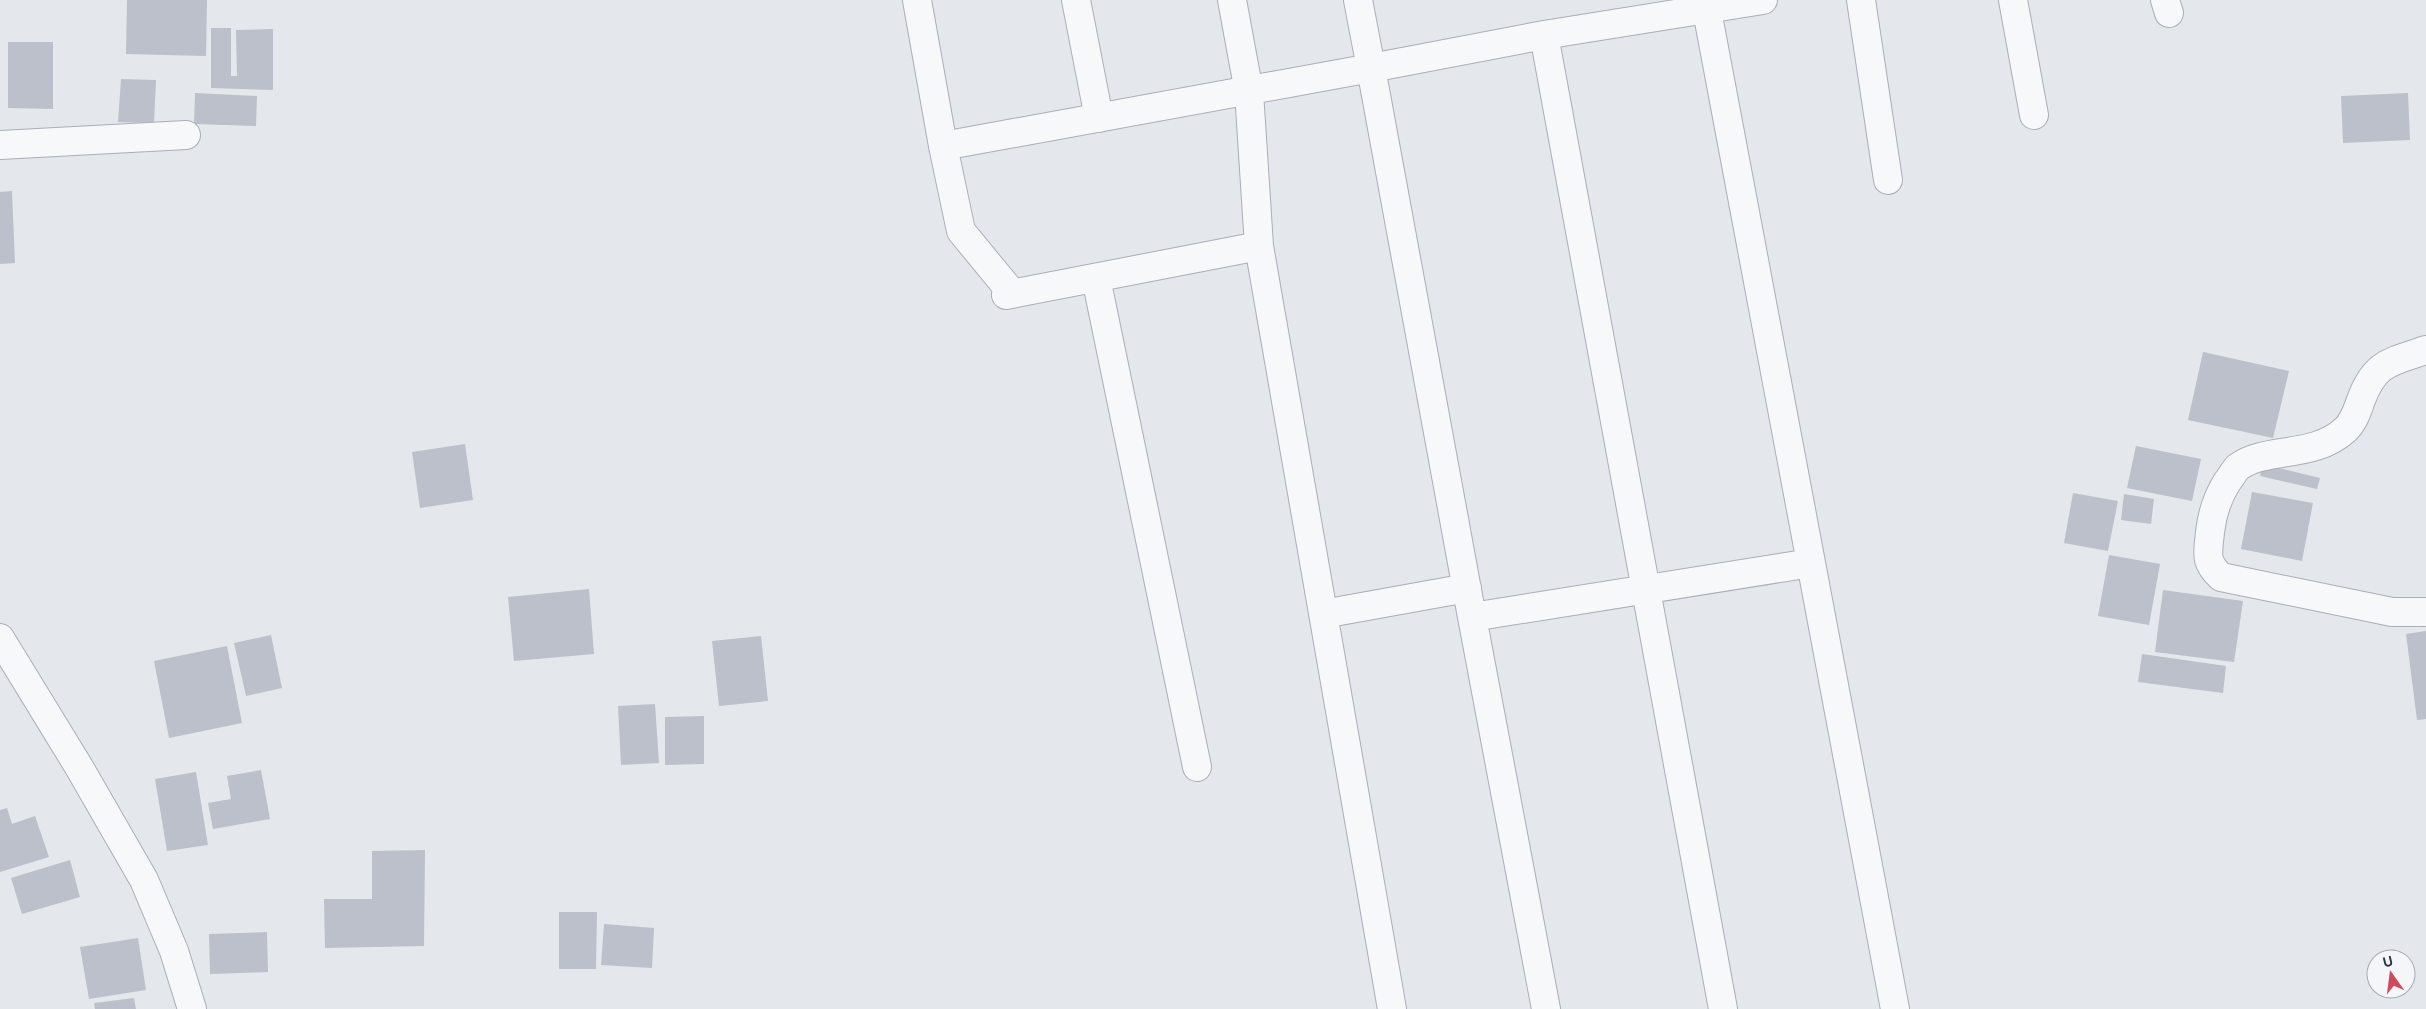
<svg xmlns="http://www.w3.org/2000/svg" width="2426" height="1009" font-family="Figtree,sans-serif">
  <rect width="100%" height="100%" fill="#e4e7ec"/>
  <path fill="#bbc0ca" d="M127,0H207L206,56L126,54Z
    M211,28H231V76H237L236,30L273,29V90L211,88Z
    M8,42H53V109L8,108Z
    M121,79L156,80L154,123L118,122Z
    M195,93L257,96L256,126L194,124Z
    M2408,93L2410,140L2343,143L2341,96Z
    M12,191L15,263L0,264V192Z
    M2203,352L2289,371L2273,438L2188,420Z
    M465,444L473,500L420,508L412,452Z
    M2136,446L2201,459L2192,501L2127,488Z
    M2263,464L2320,478L2317,489L2260,476Z
    M2252,492L2313,503L2302,561L2241,549Z
    M2073,493L2118,501L2108,551L2064,543Z
    M2124,494L2154,499L2151,524L2121,520Z
    M2109,555L2160,564L2149,625L2098,616Z
    M589,589L594,654L514,661L508,597Z
    M2163,590L2243,601L2234,662L2155,652Z
    M2426,631V719L2417,720L2406,634Z
    M271,635L282,688L246,696L234,643Z
    M761,636L768,701L719,706L712,641Z
    M227,646L242,723L169,738L154,661Z
    M2142,654L2226,666L2223,693L2138,682Z
    M655,704L659,763L621,765L618,706Z
    M704,716V764L665,765V717Z
    M261,770L270,819L213,829L208,803L231,799L227,776Z
    M196,772L208,845L167,851L155,779Z
    M7,808L12,824L35,816L49,857L0,872V810Z
    M425,850L424,946L325,948L324,899H372V851Z
    M70,860L80,897L22,914L11,878Z
    M559,912H597L596,969H559Z
    M604,924L654,928L652,968L601,965Z
    M267,932L268,972L210,974L209,934Z
    M138,938L146,990L89,999L80,947Z
    M134,998L136,1009H95L94,1003Z"/>
  <g fill="none" stroke-linecap="round" stroke-linejoin="round">
    <defs>
      <path id="minor" d="M917,0L943,146
        M1076,0L1099,118
        M1232,0L1249,92L1259,246L1006,295L1007,287L961,231L943,146L1371,68L1358,0
        M1705,0L1895,1009
        M1861,0L1888,180
        M2013,0L2034,115
        M2165,0L2169,13
        M0,145L186,135
        M1259,246L1392,1009
        M1096,278L1197,767
        M2426,350C2391,362 2375,362 2361,400C2357,411 2354,422 2345,430C2313,459 2268,446 2238,467C2234,471 2231,477 2227,482C2217,498 2212,514 2210,532C2208,554 2204,561 2221,577L2392,612H2426
        M1323,614L1467,588
        M1472,617L1371,68L1544,35
        M0,638L79,767L144,880L174,951L192,1009
        M1546,1009L1472,617L1811,563
        M1723,1009L1544,35L1763,0"/>
    </defs>
    <use href="#minor" stroke="#a9aeb7" stroke-width="30"/>
    <use href="#minor" stroke="#f7f8fa" stroke-width="28"/>
  </g>
  <g transform="translate(2391 974) rotate(346)"><circle r="24" fill="#f4f6f9" stroke="#a4a8b1"/>
  <path d="M0-4L9 19L0 12L-9 19Z" fill="#d1495b"/>
  <text y="-8" font-size="14" font-weight="bold" text-anchor="middle" fill="#2b3445">U</text>
  </g>
</svg>
